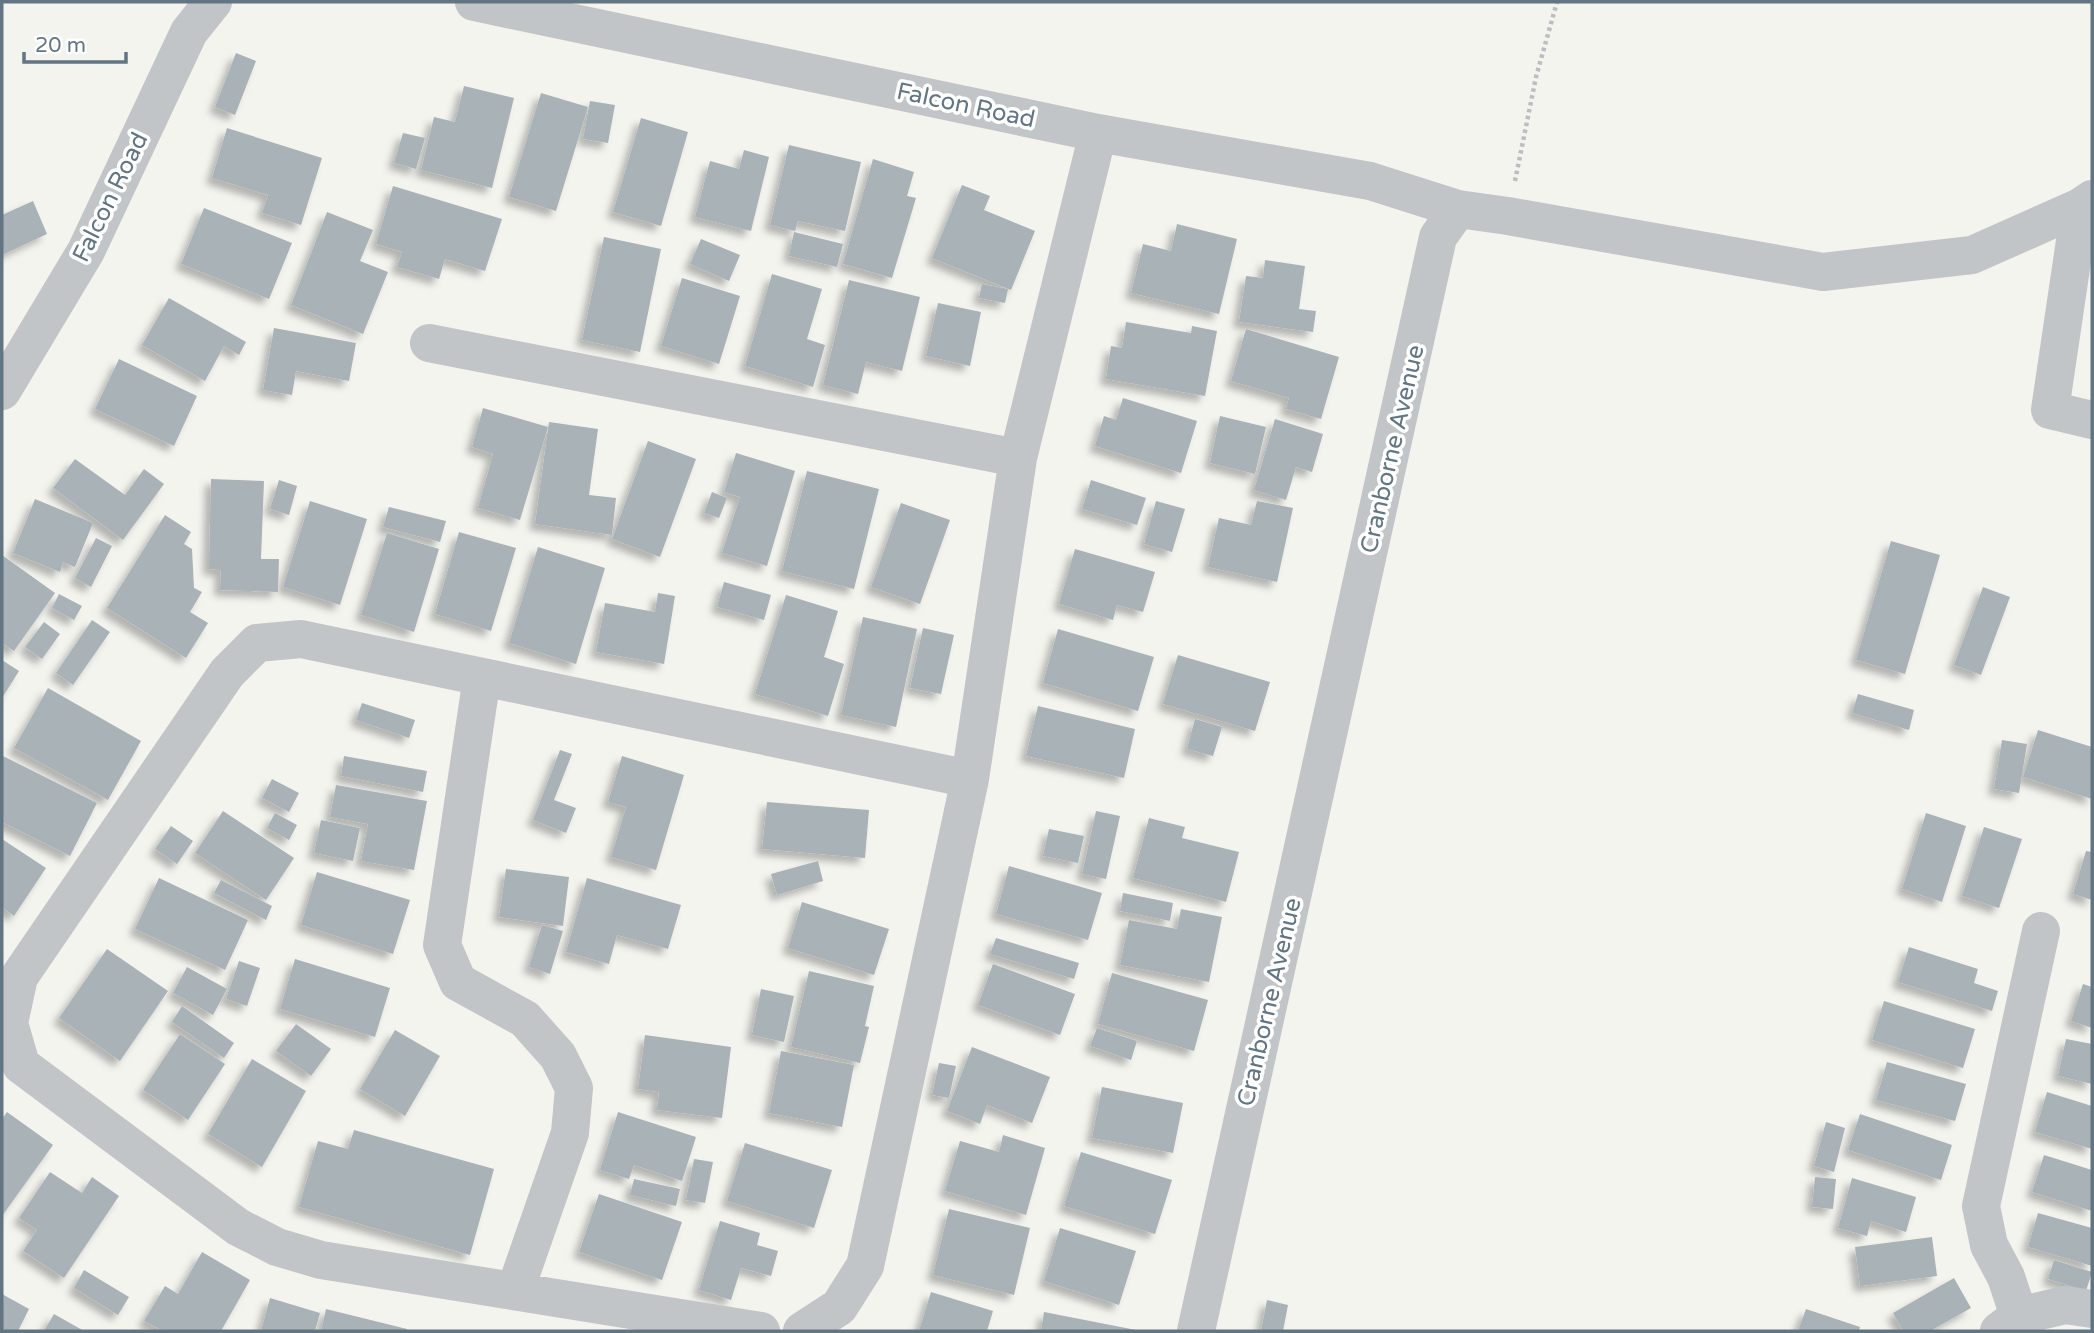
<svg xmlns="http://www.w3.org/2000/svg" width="2094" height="1333" font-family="'Varela Round',sans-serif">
  <defs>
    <filter id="shadow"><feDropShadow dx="-6" dy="6" stdDeviation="3.5" flood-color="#0004"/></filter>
  </defs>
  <rect width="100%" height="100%" fill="#f4f4ef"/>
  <path fill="#a9b2b6" filter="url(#shadow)" d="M236,53L256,61L235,115L215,107Z
    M464,86L514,98L492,188L421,170L434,117L455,122Z
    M541,93L588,107L556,211L509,197Z
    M590,101L615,105L608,143L583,139Z
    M641,118L688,132L661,226L613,212Z
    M227,128L322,158L301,225L262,213L268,195L212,178Z
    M403,133L425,138L416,169L394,163Z
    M789,145L861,162L845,231L798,221L795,231L770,225Z
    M744,150L769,157L751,231L695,217L710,161L739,169Z
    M873,159L914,172L907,196L916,198L892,278L843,264Z
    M962,185L990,196L984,210L1035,231L1011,290L932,258Z
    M393,186L502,219L485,271L445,259L439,279L397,267L402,252L376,244Z
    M33,201L47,234L2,255V215Z
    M204,208L292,243L269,299L181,264Z
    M327,212L373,230L360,261L388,272L363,334L291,305Z
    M1177,224L1237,239L1219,314L1131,293L1143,244L1171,251Z
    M794,232L843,244L837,267L789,256Z
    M604,237L661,249L640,352L582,340Z
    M701,239L740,255L729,281L690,264Z
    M1265,260L1305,266L1299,309L1316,311L1313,332L1239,322L1246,276L1263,278Z
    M772,274L822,289L807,339L825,345L813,387L745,366Z
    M682,278L740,296L719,364L661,346Z
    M849,280L920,297L902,371L866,362L858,394L823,385Z
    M982,284L1008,289L1005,303L979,298Z
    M169,298L246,342L239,355L224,346L205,381L142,345Z
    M938,303L981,312L970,366L926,356Z
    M1126,322L1191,333L1192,326L1217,331L1205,396L1106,379L1111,346L1122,348Z
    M274,328L356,343L349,381L296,371L292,395L263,390Z
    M1246,329L1339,357L1321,419L1286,409L1289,398L1231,381Z
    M119,359L197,396L174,446L95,409Z
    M1123,398L1197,421L1181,473L1095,446L1104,416L1116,420Z
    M483,408L548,427L520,520L478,508L493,454L472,447Z
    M1220,416L1266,427L1255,474L1210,463Z
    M1275,419L1323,434L1312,472L1296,467L1286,500L1254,490Z
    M549,422L598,429L589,495L616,498L612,535L535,524Z
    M648,441L696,459L660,557L612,539Z
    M736,453L795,471L767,566L722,553L740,497L724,492Z
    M75,459L125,495L144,469L164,484L123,540L53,488Z
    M807,471L879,489L854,589L782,571Z
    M211,479L264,481L261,559H279L278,592L220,590L221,570L209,569Z
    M279,480L297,486L289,515L270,509Z
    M1091,480L1146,498L1137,525L1082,509Z
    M712,492L727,498L719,518L704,513Z
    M35,499L93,523L75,567L63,562L60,572L13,553Z
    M310,501L367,519L340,605L283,587Z
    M1156,501L1185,509L1172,552L1144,544Z
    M1257,501L1293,508L1277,582L1208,567L1219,518L1251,525Z
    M901,503L950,520L920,604L871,587Z
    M389,507L446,521L440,542L383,527Z
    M165,515L191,532L184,544L192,549L194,588L202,592L190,612L208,623L186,658L107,608Z
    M459,532L516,548L491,631L435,614Z
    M387,533L439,549L414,632L361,615Z
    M96,538L112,546L91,587L75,578Z
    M1891,541L1940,555L1905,674L1856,660Z
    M538,547L605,568L576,664L509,643Z
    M1075,549L1155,572L1143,612L1117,605L1113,620L1059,604Z
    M2,555L55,593L14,651L2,643Z
    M724,582L771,595L764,620L717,607Z
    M1983,587L2010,597L1981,675L1954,665Z
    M658,593L675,596L664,664L596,652L605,603L655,612Z
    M59,594L82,606L74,620L52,608Z
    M786,595L838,611L824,657L844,664L828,716L755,694Z
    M863,617L917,629L896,727L841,715Z
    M92,620L110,632L73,685L56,673Z
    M44,622L60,634L42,659L25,647Z
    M923,628L954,635L941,694L910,688Z
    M1058,629L1154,657L1138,711L1043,683Z
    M1178,655L1270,682L1255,731L1163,704Z
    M2,660L19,671L2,698Z
    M48,688L141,741L108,800L14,748Z
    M1858,694L1914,710L1909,730L1852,713Z
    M362,703L415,720L409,738L356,720Z
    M1038,706L1135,729L1124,778L1026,756Z
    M1195,719L1222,727L1213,756L1187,749Z
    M2038,730L2092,747V799L2023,777Z
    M2002,740L2027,744L2019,793L1994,789Z
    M560,750L572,754L554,800L576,808L566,833L533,820Z
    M3,756L97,803L70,856L2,822Z
    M344,756L427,771L423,792L341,776Z
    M622,756L684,775L656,870L611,857L626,807L608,802Z
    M272,779L299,793L289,812L262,798Z
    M336,785L427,801L414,870L361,861L368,824L330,817Z
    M767,802L869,810L865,858L762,849Z
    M223,811L294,858L266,900L195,853Z
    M1096,811L1120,816L1106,879L1082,874Z
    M275,813L297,825L289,840L267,828Z
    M1926,813L1966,826L1942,902L1902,889Z
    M1149,818L1185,827L1182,838L1239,852L1226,902L1133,878Z
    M321,820L360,828L353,861L314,853Z
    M171,826L193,841L177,864L155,849Z
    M1984,827L2022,839L1999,908L1962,896Z
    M1049,829L1084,836L1078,863L1043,856Z
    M2,839L46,868L14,916L2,907Z
    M2086,851L2092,852V900L2073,894Z
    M818,861L823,881L777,895L771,874Z
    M1009,866L1102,893L1088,940L996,914Z
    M506,869L569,877L563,926L499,917Z
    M317,872L410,900L393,954L301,925Z
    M159,878L248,920L225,970L135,929Z
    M587,878L681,905L668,949L617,935L609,964L566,952Z
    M221,880L272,906L266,920L214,893Z
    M1123,893L1173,903L1170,921L1120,911Z
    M802,902L889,929L874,975L788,948Z
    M1181,909L1222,917L1209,982L1120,965L1129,920L1177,929Z
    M542,925L563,931L550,974L529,967Z
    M996,938L1079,963L1074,979L990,954Z
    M1909,947L1978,969L1974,983L1998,991L1992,1011L1898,982Z
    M107,949L168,991L120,1061L59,1018Z
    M295,959L390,988L375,1037L280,1009Z
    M239,961L260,968L247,1006L226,999Z
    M993,964L1075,994L1060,1035L978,1005Z
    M187,967L227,989L213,1015L173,993Z
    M809,971L874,986L865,1026L869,1027L860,1063L791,1047Z
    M1112,973L1208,1000L1194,1051L1098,1024Z
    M2083,984L2092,987V1028L2071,1021Z
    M761,989L794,996L784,1042L752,1035Z
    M1884,1001L1975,1029L1963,1068L1872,1040Z
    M182,1006L234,1043L224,1058L172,1022Z
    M296,1024L331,1049L311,1076L276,1051Z
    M1097,1028L1137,1041L1131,1060L1090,1046Z
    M395,1030L440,1056L405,1116L360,1089Z
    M180,1034L225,1064L188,1120L143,1090Z
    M645,1035L731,1047L722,1118L657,1110L659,1092L638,1089Z
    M2066,1039L2092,1044V1084L2058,1076Z
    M972,1047L1050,1077L1032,1123L987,1105L980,1124L947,1111Z
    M781,1051L854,1065L842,1127L769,1113Z
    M252,1059L306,1091L262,1167L208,1134Z
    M1887,1062L1966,1084L1955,1121L1876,1100Z
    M939,1063L956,1066L949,1098L932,1095Z
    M1102,1087L1183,1103L1173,1153L1092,1138Z
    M2047,1092L2092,1106V1149L2035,1132Z
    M7,1112L53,1145L2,1216V1119Z
    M618,1112L696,1137L682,1181L634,1165L629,1179L600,1170Z
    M1860,1114L1952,1145L1941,1180L1848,1150Z
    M1826,1122L1845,1128L1834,1172L1814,1166Z
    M354,1130L494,1169L470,1255L299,1207L318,1141L348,1149Z
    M1003,1135L1045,1148L1026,1215L945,1191L960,1141L999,1152Z
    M745,1143L832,1170L814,1228L727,1201Z
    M1081,1152L1172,1180L1155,1234L1064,1206Z
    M2044,1155L2092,1170V1211L2032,1192Z
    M694,1159L713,1162L705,1203L686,1200Z
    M50,1172L82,1193L92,1177L119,1196L64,1278L23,1251L37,1230L19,1218Z
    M1815,1177L1836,1179L1833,1209L1812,1207Z
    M1852,1178L1916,1197L1906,1232L1871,1221L1867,1236L1838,1228Z
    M634,1179L680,1189L676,1206L630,1195Z
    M599,1194L682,1222L662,1280L579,1252Z
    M949,1209L1030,1228L1014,1295L933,1275Z
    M2038,1213L2092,1228V1266L2028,1247Z
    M720,1221L760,1233L757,1245L778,1251L771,1276L741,1268L731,1300L699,1290Z
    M1060,1228L1136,1251L1119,1305L1044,1281Z
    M1932,1237L1937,1276L1860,1286L1855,1247Z
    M202,1252L250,1280L221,1331H163L144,1321L165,1286L178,1294Z
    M2054,1260L2092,1272L2086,1291L2048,1279Z
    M84,1270L129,1297L118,1315L74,1288Z
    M1954,1278L1971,1308L1930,1331H1903L1893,1313Z
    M931,1292L993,1311L987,1331H919Z
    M2,1294L29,1309L18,1331H2Z
    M270,1298L320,1313L315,1331H261Z
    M1267,1300L1288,1305L1283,1331H1261Z
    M326,1309L407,1329L406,1331H321Z
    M1806,1309L1860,1327L1859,1331H1798Z
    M1044,1312L1136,1330L1135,1331H1041Z
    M54,1314L84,1331H44Z"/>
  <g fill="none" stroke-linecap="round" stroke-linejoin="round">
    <path stroke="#bbbdbf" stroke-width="4.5" stroke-dasharray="3.5 3.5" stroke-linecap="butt" d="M1515,181L1536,77L1557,2"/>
    <path stroke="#c1c5c8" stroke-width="38" d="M474,2L1098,133L1370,181L1458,209
      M2080,207L2050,410L2092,420
      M429,343L1018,458
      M2,391L86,251L189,32L213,2
      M482,677L442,945L458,982L525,1019L558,1056L574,1088L570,1133L515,1291
      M2019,1316L2006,1277L1989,1245L1981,1206L2041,931
      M761,1331L321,1260L277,1247L238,1227L21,1065L9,1023L19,977L227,673L257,643L301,639L970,779
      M802,1331L839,1307L865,1266L970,779L1018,458L1098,133
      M1196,1331L1438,237L1458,209L1508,216L1823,272L1972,255L2080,207L2092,199
      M1999,1331L2019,1316L2065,1305L2092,1309"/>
  </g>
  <g text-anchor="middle" stroke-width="7" stroke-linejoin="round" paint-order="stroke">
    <g font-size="24" fill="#627582" stroke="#fff">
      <text transform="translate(966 105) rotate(12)" y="8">Falcon Road</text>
      <text transform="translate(110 197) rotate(-64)" y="8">Falcon Road</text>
      <text transform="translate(1392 449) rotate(-77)" y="8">Cranborne Avenue</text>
      <text transform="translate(1269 1002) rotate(-77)" y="8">Cranborne Avenue</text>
    </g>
  </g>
  <rect width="2094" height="1333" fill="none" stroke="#627582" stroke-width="7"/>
  <path d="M24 52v10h102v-10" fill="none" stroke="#627582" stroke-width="3.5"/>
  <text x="35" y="52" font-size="21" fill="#627582" stroke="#ffffff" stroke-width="5" paint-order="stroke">20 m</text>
</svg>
